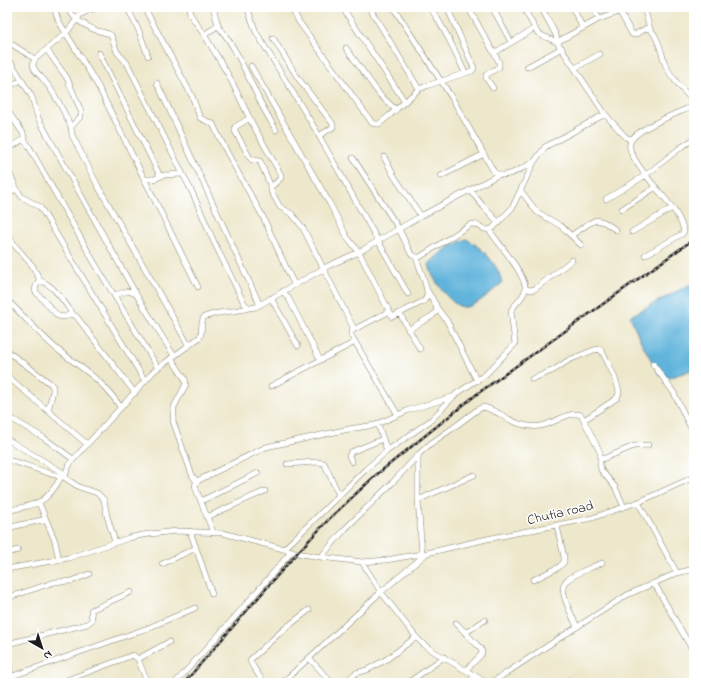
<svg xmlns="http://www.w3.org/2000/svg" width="701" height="690" font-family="'Indie Flower',sans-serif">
  <rect width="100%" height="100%" fill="#fff"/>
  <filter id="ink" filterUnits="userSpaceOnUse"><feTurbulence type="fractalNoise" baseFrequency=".025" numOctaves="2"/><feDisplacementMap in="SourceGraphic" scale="8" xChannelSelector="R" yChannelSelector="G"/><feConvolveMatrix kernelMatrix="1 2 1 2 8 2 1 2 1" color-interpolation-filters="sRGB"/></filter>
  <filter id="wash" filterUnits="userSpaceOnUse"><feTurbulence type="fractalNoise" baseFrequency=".012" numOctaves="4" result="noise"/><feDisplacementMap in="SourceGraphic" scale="16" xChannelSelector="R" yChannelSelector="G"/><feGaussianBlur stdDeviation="0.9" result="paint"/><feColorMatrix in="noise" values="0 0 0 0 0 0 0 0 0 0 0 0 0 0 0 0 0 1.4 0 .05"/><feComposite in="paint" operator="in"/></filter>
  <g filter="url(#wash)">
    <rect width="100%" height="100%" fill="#ede7cb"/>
    <path fill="#60b4dc" stroke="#3e687c" d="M466,239C482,247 499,265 502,283C493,290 477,306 466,307C454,309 438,286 433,276C431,273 430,268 429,264C440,252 451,245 466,239Z
      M691,284L694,289V369L669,378L660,375L642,344L630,316Z"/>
  </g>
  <g filter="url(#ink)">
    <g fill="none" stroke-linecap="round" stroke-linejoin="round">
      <defs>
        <path id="minor" d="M54,7L58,20L98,86L198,287
          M70,7C69,18 87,26 95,30C101,32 106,32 111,35L117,52L127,63L193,194L214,242L244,303L249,308L256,307L328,266L359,252L421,216L498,175
          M127,7L139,31L148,56
          M144,7L192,96L200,118L213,124C227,155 245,185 262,215C273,238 283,262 294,284
          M189,7L190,14L205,36
          M213,7L218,25C215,30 207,30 205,36L229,76L252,123L281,175V178L271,187V191L280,207L292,214L303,228L354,329
          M247,7L256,32L314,127L408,294
          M291,7L299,22L368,117L372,123L376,124H379L390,115L419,89L429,85L472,71L474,68L447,7
          M342,7L405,102
          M369,7L419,89
          M393,7L452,98L494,172C505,181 523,167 534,162
          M430,7C444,28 455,50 465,73
          M468,7L499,62V67L486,75V78L493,88
          M492,7L511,42
          M523,7L537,32L541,35L557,42L605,114L621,132L627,138L631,139
          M541,7L556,35L557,42L599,19
          M572,7L583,28
          M593,7L599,19L619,12
          M617,7L632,34L634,35L647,28C657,30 662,55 665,64C670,77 684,91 694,102
          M644,7L650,29
          M218,26C235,46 244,68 255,91C261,105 269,118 276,130
          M273,38L298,78L333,124V127L319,136
          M13,45L35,59
          M346,48L380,95L396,110
          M47,50L67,78L81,111V116L71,127L72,135L98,186L189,346
          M99,53L160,176
          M494,53L535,28
          M7,59L12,64L32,97L38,118L136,294
          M251,66L330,204L347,237L359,252L392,317L424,301C425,299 427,298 427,295C428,286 419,267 416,257
          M527,67L562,48
          M575,68L600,54
          M157,83L260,305
          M7,86L18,82
          M7,110L23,133L25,141
          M250,118L235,127V131L250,158L252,160L260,161L271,187
          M71,127C63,110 55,93 43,79C39,74 33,71 33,64L35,59L66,33L81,14L98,7
          M7,150L22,140L27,143L94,262L158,368
          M384,157L394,176L421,216
          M353,158L399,229L411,254L416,257H420L471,224C480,223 485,234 493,228L512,208L534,162L545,147L605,114
          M7,167L17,190
          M441,176L484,154
          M144,179H154L164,175L182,174
          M470,190L483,206L499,223
          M521,191L537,212L561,226L581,245
          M7,195L14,190H17L22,197L40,207L145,381
          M606,199L646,175L680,148L694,139
          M622,209L656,187
          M632,232L672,208
          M7,234L16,247L32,265L39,278V280L36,286L35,291L58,316L65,317L70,314L76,316L135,393
          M572,235L588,224L596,220L604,222L616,230
          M645,255L682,234L684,231C677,204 645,181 633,156C630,151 628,144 632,139C641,127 679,112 694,106
          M39,280C54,285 64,302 73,314
          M525,288L530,290L535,289L572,260
          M283,291L289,299L320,360
          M115,295L128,291L136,294L174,356
          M271,298L298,346
          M7,300C24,316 40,335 58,350C83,369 103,380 121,408
          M437,308L447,321L477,381
          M388,312L353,330L351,332V335L398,415
          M400,314L420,349
          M408,330L432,316L437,311L436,305L427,290
          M7,351L51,384L53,387V391L48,411
          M171,358L185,379L186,384L174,407L173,421L192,475L197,482
          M653,364L674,393L694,435
          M7,376L87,444
          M532,379L554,370L569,360L594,350L600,349C606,357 618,383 619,392C619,395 618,395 617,398L584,420
          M271,386L355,342
          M7,416L44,438L73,459
          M378,424L387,451
          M7,439L65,474
          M418,455V500L422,554
          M7,460C26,464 43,473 63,477
          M600,460L634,446L648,445
          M352,462L349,456L351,452L383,439
          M287,464L316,462L324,463L339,495
          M418,500L474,475
          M201,501L258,473
          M638,502L677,573L694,569
          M39,503L55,541L59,560
          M7,511C36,504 46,505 61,477
          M207,517L265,491
          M7,528L46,519
          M190,531L212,594
          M213,532L196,489L195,485L199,480L266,447L349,429L375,425L409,410L452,397
          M115,542L107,516L104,500L97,493L79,487L65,478L67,469L72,461L154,371L200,337C203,330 200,322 204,317C219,311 234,312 249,308
          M284,549L365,470L387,451L431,420L456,394L486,374L515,344L511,311C514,304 524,298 525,290C528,277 498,243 490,231
          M7,553L18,550
          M321,557L346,528L393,482L420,453L430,444L453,428L477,410L483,407C488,408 494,411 500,414C513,422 525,428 540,426C553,425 569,410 581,415L600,452V464L601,470L615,487L624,507
          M362,562L381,592L416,637L423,644L433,651L487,683
          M162,564L196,548
          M7,569L68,558L129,538L142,535L176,531L223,533L302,554L321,557L362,562L386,560L427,553L487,539L592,518L641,501L694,477
          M533,580L559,567L564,562V557L557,526
          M654,583L693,651L694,650
          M7,598L55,582L72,581L89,574
          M456,623L481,649L482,652L481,655L466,670
          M577,627C573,617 558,591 565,582C570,576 594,566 602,563
          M465,633L485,620
          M7,644L87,624L92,620L91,610L131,592
          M7,658L13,683
          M309,658L332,683
          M138,659L169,642
          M7,678L148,628L195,608
          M59,683L133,655L138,659L146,679
          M175,683L235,617L292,551
          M264,683L252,665L250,660L283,630L309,610
          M282,683L381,592L426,554
          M344,683L356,673L367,670L387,659L416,637
          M408,683L444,657
          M467,683L476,676
          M491,683L558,639L627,595L677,573
          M566,683L569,680"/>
      </defs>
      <use href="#minor" stroke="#848274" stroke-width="6"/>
      <use href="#minor" stroke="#fff" stroke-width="5"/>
      <defs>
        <path id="rail" d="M184,683L297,553L331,517L376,475L477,394L694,239"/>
      </defs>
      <use href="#rail" stroke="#1c1c1c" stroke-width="2.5"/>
      <use href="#rail" stroke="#fff" stroke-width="1" stroke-dasharray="3" stroke-linecap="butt"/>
    </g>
  </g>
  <g text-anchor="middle" stroke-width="3" stroke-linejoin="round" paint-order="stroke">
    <g font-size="14" fill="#1c1c1c" stroke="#fff">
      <text transform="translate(560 512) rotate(-13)" y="5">Chutia road</text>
    </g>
  </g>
  <rect width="701" height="690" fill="none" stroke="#fff" stroke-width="24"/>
  <g transform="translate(42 648) rotate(141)" stroke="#ffffff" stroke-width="3" paint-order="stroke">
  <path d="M0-3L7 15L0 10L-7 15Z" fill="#1c1c1c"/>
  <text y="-6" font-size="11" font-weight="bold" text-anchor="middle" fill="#1c1c1c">N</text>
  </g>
</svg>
